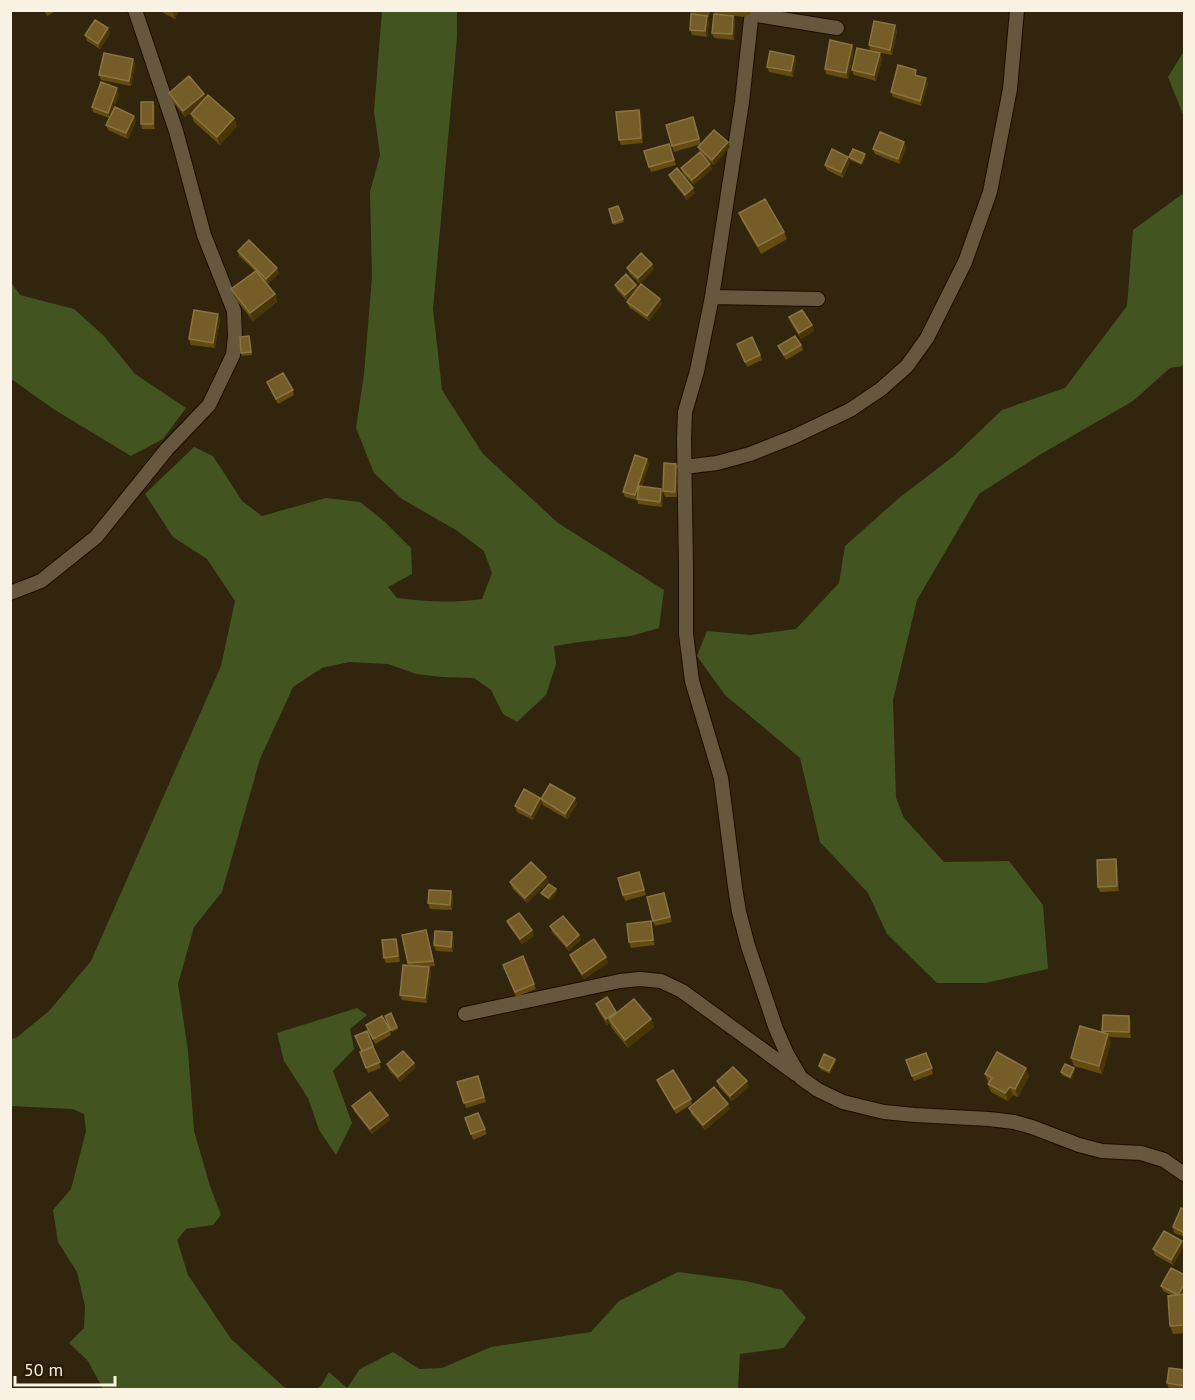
<svg xmlns="http://www.w3.org/2000/svg" width="1195" height="1400" font-family="'PT Sans',sans-serif">
  <rect width="100%" height="100%" fill="#32250d"/>
  <path fill="#425521" d="M382,11H457V37L433,309L442,390L483,454L558,523L664,590L659,628L631,636L579,642L554,646L556,664L546,695L517,722L503,714L491,690L474,678L442,677L416,674L388,664L349,662L322,668L293,687L260,759L222,892L194,927L178,984L188,1051L194,1131L210,1186L221,1215L213,1225L186,1229L177,1240L188,1275L231,1339L284,1387L290,1389H103L88,1361L69,1343L84,1328L85,1306L77,1272L58,1242L53,1210L71,1189L86,1131L84,1114L73,1109L11,1106L10,1039L16,1038L49,1011L91,961L221,666L235,601L207,559L173,537L145,494L194,447L213,456L242,501L262,516L326,498L360,502L385,522L411,548L412,574L388,587L397,598C427,602 453,603 482,599L492,573L484,551L456,530L402,499L374,473L356,428L364,374L372,277L370,192L380,155L374,111Z
    M1184,51V117L1168,77Z
    M1184,190V366L1170,368L1133,401L1041,454L979,494L917,600L893,700L896,798L904,818L944,862L1009,861L1043,905L1048,969L985,983H937L887,934L868,893L820,842L800,758L725,695L697,656L707,631L750,635L796,629L839,583L845,546L899,498L955,455L1002,410L1065,388L1127,306L1133,230L1184,193Z
    M10,281L20,295L74,309L104,336L135,374L186,408L163,439L131,456L55,410L11,379Z
    M357,1008L367,1015L350,1029L354,1049L333,1071L352,1123L336,1155L319,1130L308,1098L284,1061L277,1033Z
    M678,1272L746,1281L782,1290L806,1318L784,1348L740,1354L738,1387L740,1389H316L321,1386L329,1372L347,1388L360,1369L393,1352L419,1369L442,1368L491,1347L591,1332L619,1301Z"/>
  <g fill="none" stroke-linecap="round" stroke-linejoin="round">
    <defs>
      <path id="street" d="M752,10L742,102L712,297L697,371L685,412L684,439L686,569V634L692,681L721,778L735,887L739,912L748,946L776,1029L787,1054L801,1078L818,1090L843,1102L884,1112L915,1115L989,1119L1014,1122L1032,1127L1079,1145L1102,1151L1141,1153L1164,1160L1184,1174
        M751,14L837,28
        M712,297L818,299
        M684,467L717,463L750,454L793,437L850,410L881,389L907,366L927,338L965,262L990,192L1010,89L1017,10
        M10,593L41,581L96,537L167,449L209,405L233,355L235,336L234,311L204,235L176,131L135,10
        M465,1014L620,981L640,979L661,981L682,991L796,1074"/>
    </defs>
    <use href="#street" stroke="#1a0e00" stroke-width="16"/>
    <use href="#street" stroke="#66583f" stroke-width="14"/>
  </g>
  <path fill="#644b10" d="M44,10H57L47,16Z
    M158,10H179L175,19Z
    M690,10H710L709,17H707L709,21L707,37L692,35L690,30L691,15Z
    M713,10H751V14L743,17L734,16L735,21L734,40L714,38L712,33L715,14Z
    M895,25L897,31L892,55L870,51L869,45Z
    M108,28L110,34L100,49L87,41L85,35Z
    M852,45L854,50L848,79L826,74L825,69Z
    M880,53L882,59L876,81L854,75L852,70Z
    M794,56L796,61L793,77L769,72L767,67Z
    M133,59L135,65L131,86L101,80L99,75Z
    M918,76L926,78L928,84L921,106L893,97L891,92Z
    M169,93L204,94L205,98L234,118L237,126L220,145L194,122L191,114L197,107L185,117L170,98Z
    M119,94L111,115L136,121L128,139L108,130L106,125L109,118L93,112L92,107Z
    M153,102L155,107V129H142L141,124Z
    M639,110L641,115L643,143L621,145L619,140Z
    M695,122L701,144L674,152L672,146Z
    M728,142L730,147L714,165L702,154L712,169L694,185L683,174L681,168L700,152L698,147Z
    M904,142L906,148L900,164L875,154L873,149Z
    M669,144L676,165L651,172L644,151Z
    M849,157H866L862,165L850,160Z
    M850,162L843,178L827,170L825,165Z
    M669,175L695,193L687,200L671,180Z
    M618,206L624,222L614,225L609,209Z
    M739,213L784,232L787,239L761,254L742,221Z
    M238,251L279,273L268,284L263,279L275,294L277,302L253,321L234,297L231,289L255,271L239,256Z
    M652,264L654,269L640,284L629,273L627,268Z
    M615,285H636L638,288L660,299L662,304L649,321L629,307L627,302L630,298L627,301L617,290Z
    M789,317L812,325L814,331L801,339L791,323Z
    M220,319L215,348L191,345L189,339Z
    M250,339L252,355L242,356L241,353Z
    M737,344L760,355L762,360L747,367Z
    M801,345L803,350L786,360L778,346Z
    M267,382L293,390L294,395L278,404Z
    M649,464L642,486L661,489L663,494L662,507L638,504L637,500L625,497L623,492Z
    M678,469L677,497H665L663,491Z
    M540,798L542,803L533,820L517,812L515,806Z
    M575,798L577,804L567,819L543,805L541,799Z
    M1116,859L1117,864L1119,891L1100,892L1098,887Z
    M639,872L646,895L625,901L623,895Z
    M546,877L548,882L527,903L512,888L510,882Z
    M451,891L453,897L452,910L430,909L428,903Z
    M666,899L672,922L655,926L653,921Z
    M507,921L532,930L534,936L522,944L509,926Z
    M550,926L581,940L569,951L552,932Z
    M652,926L655,945L631,948L629,942Z
    M426,930L435,966L426,967H429L431,973L427,1003L402,1000L400,995L409,965L408,963Z
    M454,938L453,952L436,951L434,945Z
    M396,939L398,944L400,962L386,963L384,958Z
    M570,955L606,957L608,963L584,979L572,961Z
    M523,956L536,989L516,997L503,965Z
    M596,1004L616,1013L651,1019L654,1027L628,1048L611,1027L610,1023L607,1025L598,1010Z
    M391,1013L398,1029L392,1032L385,1016Z
    M1129,1016L1131,1021V1038L1109,1037L1111,1042L1102,1074L1074,1066L1071,1058L1102,1033V1031Z
    M366,1025L390,1030L391,1035L375,1044Z
    M367,1031L381,1068L368,1073L360,1052H362L355,1036Z
    M926,1053L933,1074L914,1081L906,1060Z
    M835,1059L836,1061L830,1074L820,1069L819,1066Z
    M414,1063L415,1068L400,1082L389,1070L387,1064Z
    M1075,1071L1071,1079L1062,1075L1061,1072Z
    M985,1074L1029,1076L1018,1097L1013,1095L1008,1101L991,1092L988,1084L989,1083L988,1082Z
    M478,1076L486,1102L466,1108L457,1082Z
    M657,1080L691,1099L692,1104L676,1114L659,1085Z
    M717,1081L749,1087L732,1101L719,1087Z
    M352,1106L388,1115L390,1120L372,1134L354,1111Z
    M689,1108L730,1109L705,1130L691,1114Z
    M478,1113L487,1134L473,1140L465,1118Z
    M1185,1210V1237L1174,1233L1173,1227Z
    M1184,1246L1173,1265L1155,1255L1153,1249Z
    M1185,1275V1292L1183,1294H1185V1333L1173,1334L1170,1326L1171,1295L1163,1291L1161,1286Z
    M1185,1370V1389H1169L1167,1383Z"/>
  <path fill="#493505" d="M174,10H179L175,19L173,13Z
    M707,16L709,21L707,37L705,31Z
    M733,16L735,21L734,40L732,34Z
    M895,25L897,31L892,55L890,50Z
    M108,28L110,34L100,49L98,44Z
    M852,45L854,50L848,79L846,73Z
    M880,53L882,59L876,81L874,75Z
    M794,56L796,61L793,77L791,71Z
    M133,59L135,65L131,86L129,81Z
    M926,78L928,84L921,106L920,101Z
    M117,88L119,94L110,118L108,113Z
    M204,94L206,100L185,117L183,111Z
    M153,102L155,107V129L153,124Z
    M639,110L641,115L643,143L641,138Z
    M134,116L136,121L128,139L126,133Z
    M234,118L237,126L220,145L217,137Z
    M728,142L730,147L714,165L712,160Z
    M904,142L906,148L900,164L898,159Z
    M865,154L866,157L862,165L861,163Z
    M848,157L850,162L843,178L841,172Z
    M710,164L712,169L694,185L692,180Z
    M693,188L695,193L687,200L685,195Z
    M652,264L654,269L640,284L638,278Z
    M277,268L279,273L268,284L266,279Z
    M636,285L638,290L627,301L625,295Z
    M275,294L277,302L253,321L250,313Z
    M660,299L662,304L649,321L647,316Z
    M218,314L220,319L215,348L213,343Z
    M812,325L814,331L801,339L799,333Z
    M647,459L649,464L637,501L635,495Z
    M676,464L678,469L677,497L675,492Z
    M661,489L663,494L662,507L660,502Z
    M540,798L542,803L533,820L531,815Z
    M575,798L577,804L567,819L565,814Z
    M1116,859L1117,864L1119,891L1117,886Z
    M546,877L548,882L527,903L525,898Z
    M556,889L557,892L549,901L548,898Z
    M451,891L453,897L452,910L450,905Z
    M651,921L652,926L655,945L653,940Z
    M532,930L534,936L522,944L520,939Z
    M452,932L454,938L453,952L451,947Z
    M579,935L581,940L569,951L567,946Z
    M396,939L398,944L400,962L398,956Z
    M606,957L608,963L584,979L582,974Z
    M429,967L431,973L427,1003L425,998Z
    M616,1012L609,1019L610,1023L607,1025L606,1019Z
    M1129,1016L1131,1021V1038L1129,1032Z
    M651,1019L654,1027L628,1048L625,1040Z
    M1108,1034L1111,1042L1102,1074L1099,1066Z
    M835,1059L836,1061L830,1074L829,1071Z
    M414,1063L415,1068L400,1082L398,1077Z
    M1026,1068L1029,1076L1018,1097L1015,1089Z
    M1074,1068L1075,1071L1071,1079L1070,1077Z
    M747,1081L749,1087L732,1101L730,1096Z
    M1010,1087L1013,1095L1008,1101L1005,1093Z
    M728,1104L730,1109L705,1130L703,1125Z
    M388,1115L390,1120L372,1134L370,1129Z
    M1182,1241L1184,1246L1173,1265L1171,1260Z
    M1185,1283V1292L1180,1300L1178,1295Z"/>
  <path fill="#745d26" stroke="#897444" stroke-width="1.5" d="M691,14L707,16L705,31L690,30Z
    M714,14L733,16L732,34L712,33Z
    M95,20L108,28L98,44L85,35Z
    M874,21L895,25L890,50L869,45Z
    M830,40L852,45L846,73L825,69Z
    M857,48L880,53L874,75L852,70Z
    M770,51L794,56L791,71L767,67Z
    M104,53L133,59L129,81L99,75Z
    M898,65L916,70L915,75L926,78L920,101L891,92Z
    M189,76L204,94L183,111L169,93Z
    M101,82L117,88L108,113L92,107Z
    M208,95L234,118L217,137L191,114Z
    M141,102H153V124H141Z
    M115,107L134,116L126,133L106,125Z
    M639,110L641,138L619,140L616,112Z
    M693,117L699,139L672,146L666,125Z
    M714,130L728,142L712,160L698,147Z
    M880,132L904,142L898,159L873,149Z
    M669,144L674,160L649,167L644,151Z
    M832,149L848,157L841,172L825,165Z
    M853,149L865,154L861,163L849,157Z
    M700,152L710,164L692,180L681,168Z
    M677,168L693,188L685,195L669,175Z
    M765,199L784,232L758,246L739,213Z
    M618,206L623,219L613,223L609,209Z
    M249,240L277,268L266,279L238,251Z
    M641,253L652,264L638,278L627,268Z
    M256,271L275,294L250,313L231,289Z
    M626,274L636,285L625,295L615,285Z
    M641,284L660,299L647,316L627,302Z
    M194,310L218,314L213,343L189,339Z
    M802,310L812,325L799,333L789,317Z
    M249,336L251,352L241,353L240,337Z
    M795,336L801,345L784,355L778,346Z
    M752,337L760,355L745,362L737,344Z
    M283,373L293,390L276,399L267,382Z
    M635,455L647,459L635,495L623,492Z
    M664,463L676,464L675,492L663,491Z
    M639,486L661,489L660,502L637,499Z
    M550,784L575,798L565,814L541,799Z
    M524,789L540,798L531,815L515,806Z
    M1116,859L1117,886L1098,887L1097,860Z
    M531,862L546,877L525,898L510,882Z
    M639,872L644,890L623,895L618,878Z
    M549,884L556,889L548,898L541,893Z
    M429,890L451,891L450,905L428,903Z
    M664,893L670,917L653,921L647,897Z
    M519,913L532,930L520,939L507,921Z
    M563,916L579,935L567,946L550,926Z
    M651,921L653,940L629,942L627,924Z
    M426,930L433,961L408,963L402,935Z
    M435,931L452,932L451,947L434,945Z
    M396,939L398,956L384,958L382,940Z
    M594,939L606,957L582,974L570,955Z
    M523,956L534,984L515,992L503,965Z
    M403,965L429,967L425,998L400,995Z
    M607,997L616,1012L606,1019L596,1004Z
    M634,999L651,1019L625,1040L609,1019Z
    M391,1013L397,1027L391,1030L385,1016Z
    M1103,1015L1129,1016V1032L1102,1031Z
    M382,1016L390,1030L373,1039L366,1025Z
    M1080,1026L1108,1034L1099,1066L1071,1058Z
    M367,1031L373,1046L362,1051L355,1036Z
    M373,1047L380,1062L366,1068L360,1052Z
    M403,1051L414,1063L398,1077L387,1064Z
    M997,1052L1026,1068L1015,1089L1010,1087L1005,1093L988,1084L992,1078L985,1074Z
    M926,1053L932,1068L912,1076L906,1060Z
    M824,1054L835,1059L829,1071L819,1066Z
    M1065,1064L1074,1068L1070,1077L1061,1072Z
    M733,1067L747,1081L730,1096L717,1081Z
    M673,1070L691,1099L674,1109L657,1080Z
    M478,1076L484,1097L464,1103L457,1082Z
    M714,1087L728,1104L703,1125L689,1108Z
    M370,1092L388,1115L370,1129L352,1106Z
    M478,1113L485,1129L471,1134L465,1118Z
    M1181,1208L1185,1210V1233L1173,1227Z
    M1164,1231L1182,1241L1171,1260L1153,1249Z
    M1171,1268L1185,1275V1283L1178,1295L1161,1286Z
    M1185,1294V1325L1170,1326L1168,1296Z
    M1169,1368L1185,1370V1386L1167,1383Z"/>
  <rect width="1195" height="1400" fill="none" stroke="#f9f1e2" stroke-width="24"/>
  <path d="M15 1376v9h100v-9" fill="none" stroke="#f9f1e2" stroke-width="3"/>
  <text x="24" y="1376" font-size="18" fill="#f9f1e2" stroke="#281c04" stroke-width="4.5" paint-order="stroke">50 m</text>
</svg>
